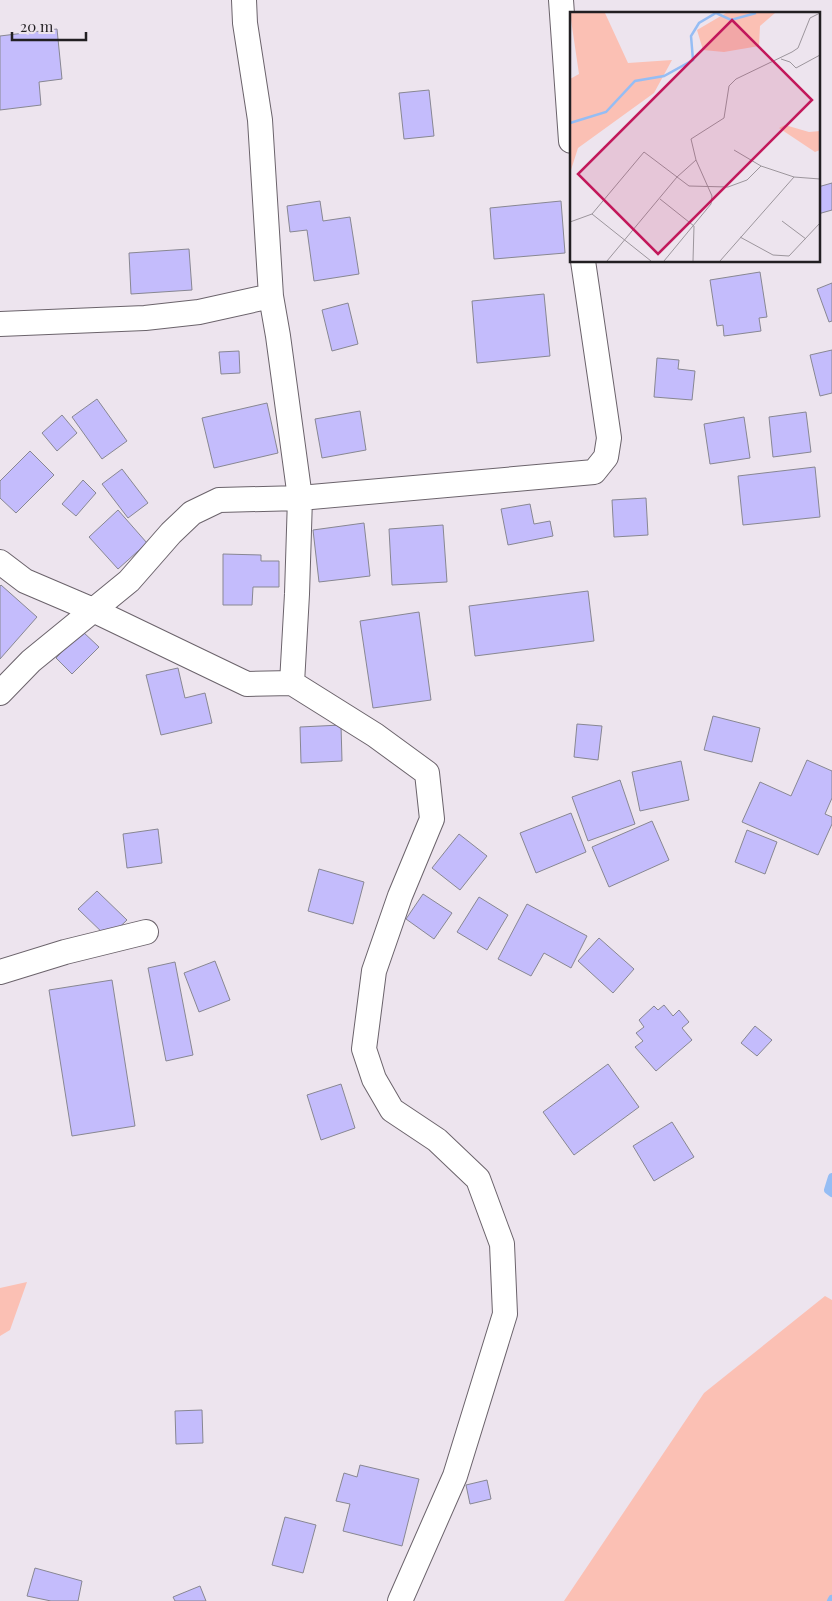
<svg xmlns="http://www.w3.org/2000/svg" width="832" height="1601" font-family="'Playfair Display',serif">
  <rect width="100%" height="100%" fill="#ede4ee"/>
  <path fill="#fbc0b4" d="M27,1282L10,1330L0,1336V1288Z
    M825,1296L832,1300V1601H564L704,1393Z"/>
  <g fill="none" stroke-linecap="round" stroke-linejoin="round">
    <path stroke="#95bdf4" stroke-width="8" d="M832,1177L828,1190L832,1193
      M831,1601L832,1599"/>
  </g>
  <path fill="#c4bcfc" stroke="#888792" d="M57,29L62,79L39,82L41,105L0,110V36Z
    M429,90L434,136L404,139L399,93Z
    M832,183V210L818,214V187Z
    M320,201L323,221L350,217L359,274L314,281L307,230L290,232L287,206Z
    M561,201L565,253L494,259L490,208Z
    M189,249L192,290L131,294L129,253Z
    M760,272L767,317L759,318L761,331L724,336L723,325L717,326L710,280Z
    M832,283V321L829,322L817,289Z
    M544,294L550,356L477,363L472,301Z
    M348,303L358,344L332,351L322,310Z
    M832,350V393L820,396L810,355Z
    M239,351L240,373L221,374L219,352Z
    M657,358L679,360L678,369L695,371L692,400L654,397Z
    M97,399L127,441L102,459L72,417Z
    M267,403L278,453L214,468L202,418Z
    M360,411L366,450L322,458L315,419Z
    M806,412L811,452L773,457L769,417Z
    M62,415L77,433L57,451L42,433Z
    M744,417L750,458L710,464L704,424Z
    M30,451L54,475L16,513L0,498V481Z
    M815,467L820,517L743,525L738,476Z
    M122,469L148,503L128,518L102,484Z
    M83,480L96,493L76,516L62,504Z
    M646,498L648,535L614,537L612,500Z
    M530,504L534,524L550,521L553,536L508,545L501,509Z
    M118,510L147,543L118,569L89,537Z
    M364,523L370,576L319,582L313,530Z
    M443,525L447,582L392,585L389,529Z
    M223,554L261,555V561H279V587H253L252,605H223Z
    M1,585L37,617L0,659V586Z
    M588,591L594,641L475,656L469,606Z
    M419,612L431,700L373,708L360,621Z
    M82,631L99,647L72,674L56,658Z
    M178,668L185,698L205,693L212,723L161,735L146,675Z
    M713,716L760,728L752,762L704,750Z
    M577,724L602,726L598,760L574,757Z
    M341,725L342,761L301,763L300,727Z
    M807,760L832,771V798L825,814L832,817V824L818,855L742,822L760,782L791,796Z
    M681,761L689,800L640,811L632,772Z
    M620,780L635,824L588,841L572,797Z
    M571,813L586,852L536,873L520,833Z
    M652,821L669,860L609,887L592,847Z
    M158,829L162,863L127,868L123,834Z
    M747,830L777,842L765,874L735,862Z
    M459,834L487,856L460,890L432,868Z
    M319,869L364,882L353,924L308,911Z
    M97,891L127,920L108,938L78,909Z
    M423,894L452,913L434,939L406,919Z
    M479,897L508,915L487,950L457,932Z
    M527,904L587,936L571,968L544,953L531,976L498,959Z
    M599,938L634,969L613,993L578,961Z
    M215,961L230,1000L199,1012L184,973Z
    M175,962L193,1055L166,1061L148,968Z
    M112,980L135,1126L72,1136L49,990Z
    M664,1005L673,1016L679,1010L689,1022L682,1028L692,1040L656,1071L635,1047L643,1041L636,1033L644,1027L639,1020L654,1006L658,1010Z
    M755,1026L772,1040L757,1056L741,1043Z
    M608,1064L639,1107L574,1155L543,1112Z
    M341,1084L355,1128L321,1140L307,1095Z
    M672,1122L694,1157L654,1181L633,1146Z
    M202,1410L203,1443L176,1444L175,1411Z
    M360,1465L419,1479L402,1546L343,1531L350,1504L336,1501L344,1473L357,1477Z
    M487,1480L491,1499L470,1504L466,1485Z
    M285,1517L316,1525L303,1573L272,1565Z
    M35,1568L82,1581L78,1601H51L27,1596Z
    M200,1586L206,1601H175L173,1597Z"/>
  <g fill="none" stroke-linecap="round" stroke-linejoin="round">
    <defs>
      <path id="minor" d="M244,0L245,23L260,120L271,296L278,336L300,498L297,594L292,683L375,735L427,773L432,819L400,896L374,971L364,1049L374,1079L392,1110L437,1140L478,1179L502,1244L505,1314L455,1476L400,1601
        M561,0L571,141
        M0,324L145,318L199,312L271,296
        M0,562L25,581L93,610L247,684L292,683
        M0,693L31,661L129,581L171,533L192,513L219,500L300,498L594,472L606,457L609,438L583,261
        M0,972L65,952L146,932"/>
    </defs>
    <use href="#minor" stroke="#6b636b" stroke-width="26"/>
    <use href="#minor" stroke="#fff" stroke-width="24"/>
  </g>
  <g transform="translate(570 12)">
    <rect width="250" height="250" fill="#ede4ee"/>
    <path d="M0,1H35L58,51L102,48L84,81L8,136L0,161V67L9,62ZM156,1H205L190,14L189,34L154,40L133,38L127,18ZM215,113L239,120L250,119V138L245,140L209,116Z" fill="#fbc0b4"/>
    <path fill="none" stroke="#95bdf4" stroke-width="2.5" d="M0,111L36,100L65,69L94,64L123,48L121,24L129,11L146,1L161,8L186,1"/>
    <path fill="none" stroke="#9c959c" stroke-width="1" d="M211,47L220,50L226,56L250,43M164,138L191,154L224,165L250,167M90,187L124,214L123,249M22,202L81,249M212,209L236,227M0,210L22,202L74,140L119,174L158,175L177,168L191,154M170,225L203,243L219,244L250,211M37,249L107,165L126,148L121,127L154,106L159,74L166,67L222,40L228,36L240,6L250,1M94,249L141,192L142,184L126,148M150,249L224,165"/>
    <path fill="#c2185b" fill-opacity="0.15" stroke="#c2185b" stroke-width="2.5" d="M162,8L242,88L88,242L8,162Z"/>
    <rect width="250" height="250" fill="none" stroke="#221f22" stroke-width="2.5"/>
  </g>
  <path d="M12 32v8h74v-8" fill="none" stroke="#221f22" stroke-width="2.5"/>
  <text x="20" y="32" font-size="15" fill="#221f22" stroke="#ede4ee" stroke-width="4" paint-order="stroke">20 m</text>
</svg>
